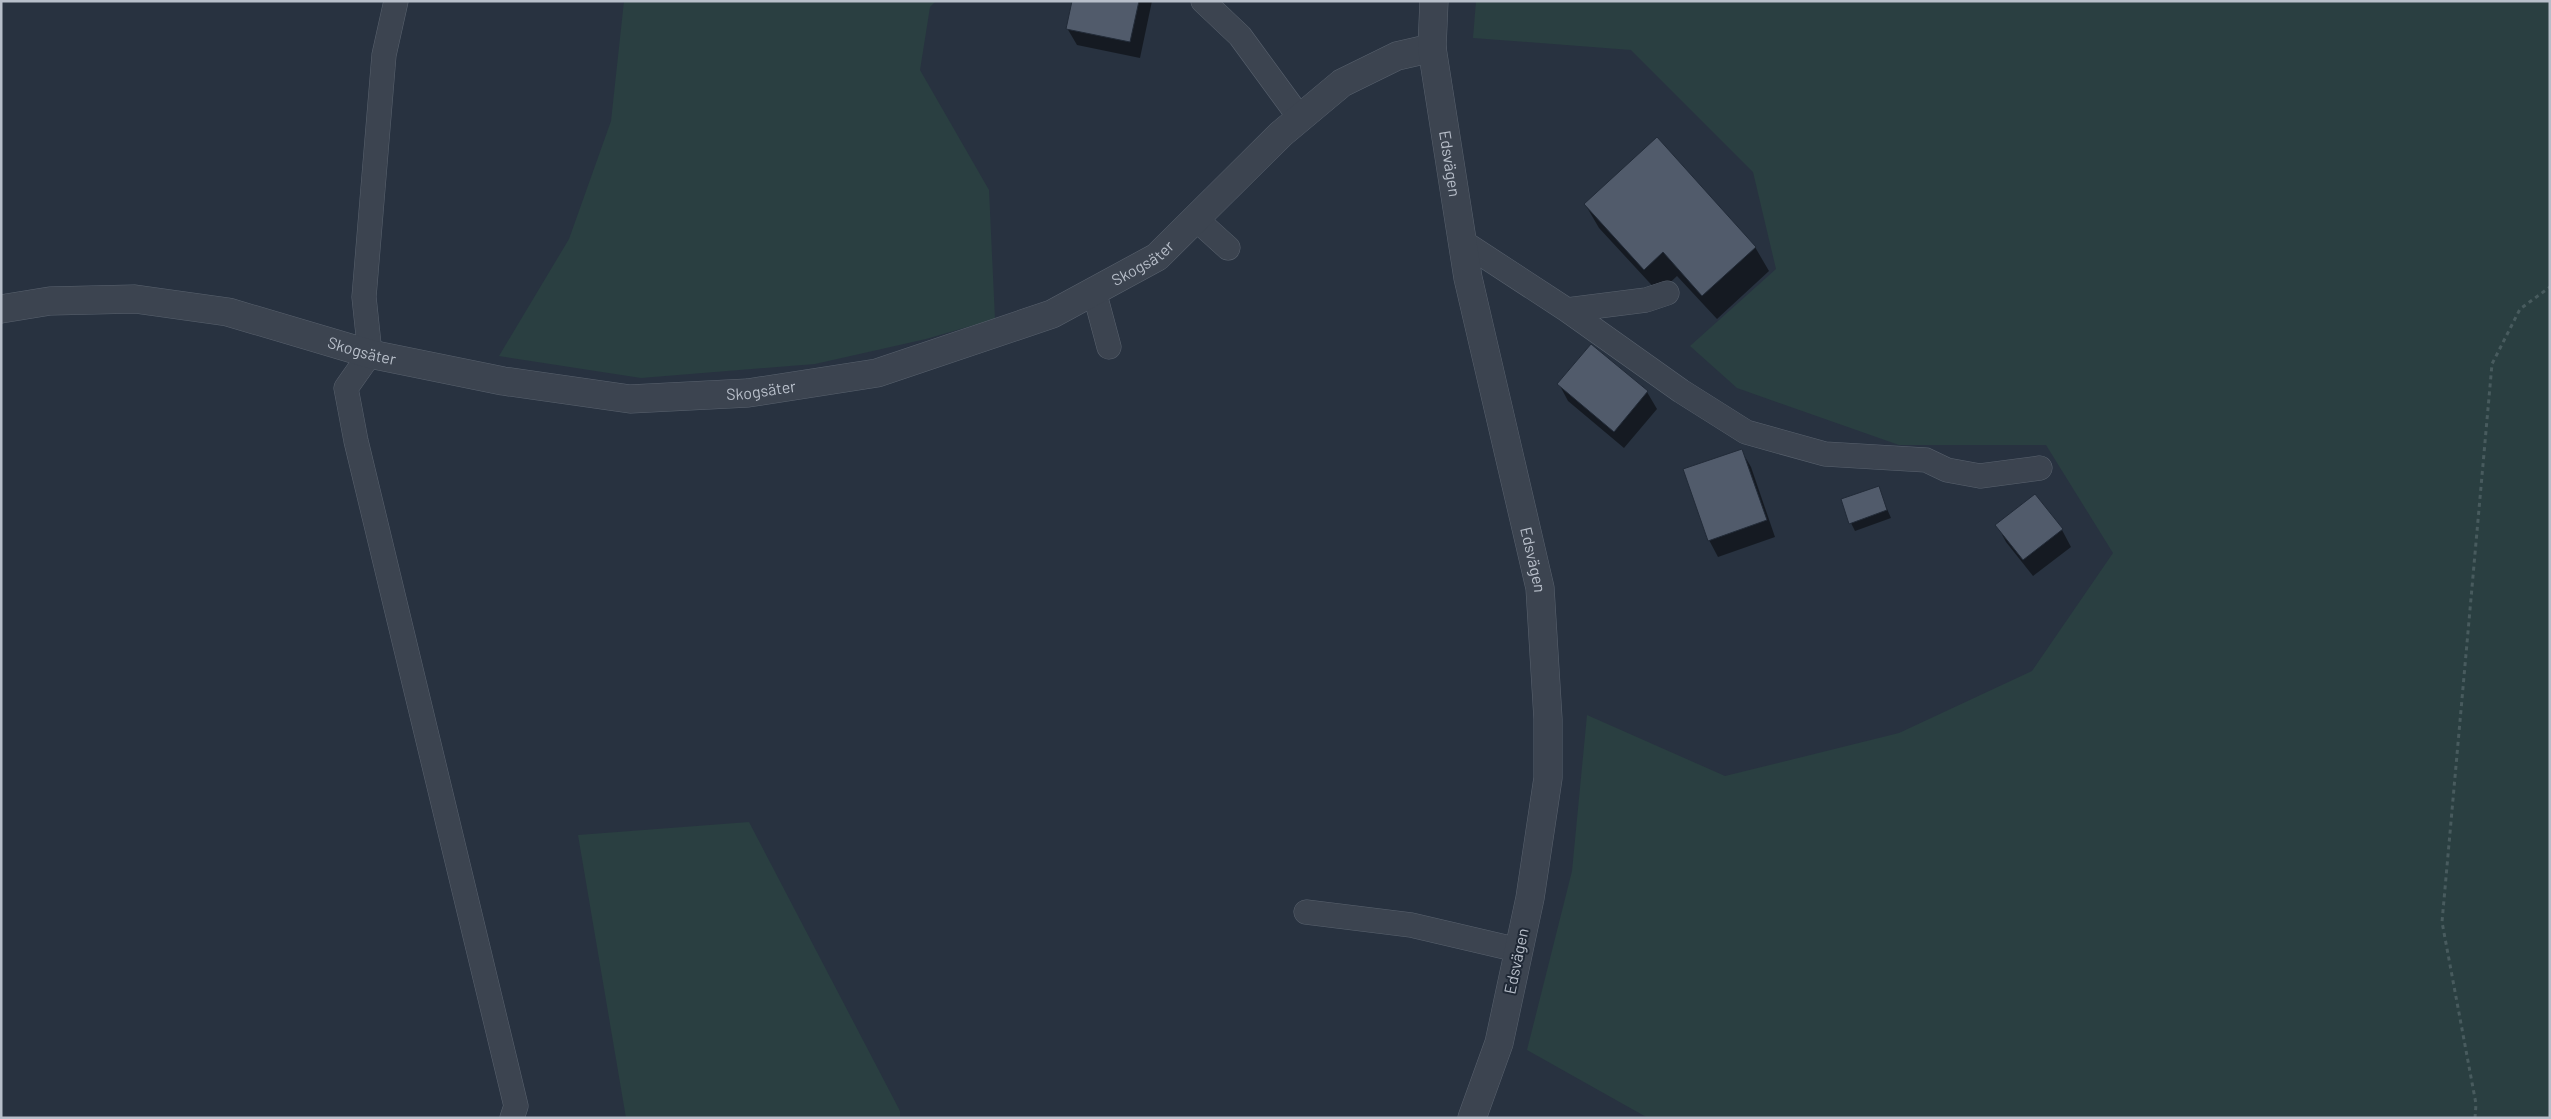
<svg xmlns="http://www.w3.org/2000/svg" width="2551" height="1119" font-family="Barlow,sans-serif">
  <rect width="100%" height="100%" fill="#283240"/>
  <path fill="#2a3f41" d="M624,1H936L930,7L920,70L989,190L995,319L926,339L815,364L641,378L499,356L569,239L611,121Z
    M1476,1H2550V1118H1648L1527,1050L1572,871L1587,715L1725,776L1899,733L2032,671L2113,553L2046,445H1899L1737,388L1690,346L1776,269L1753,172L1631,50L1473,38Z
    M749,822L900,1111V1118H626L578,835Z"/>
  <path fill="#0007" d="M1073,1H1152L1140,58L1077,45L1067,28Z
    M1585,204L1755,247L1769,271L1717,319L1677,276L1659,293L1599,228Z
    M1592,346L1647,392L1657,409L1624,448L1568,401L1559,384Z
    M1741,450L1751,467L1775,537L1718,557L1709,540Z
    M1878,488L1891,518L1855,531L1851,523Z
    M2034,495L2062,530L2071,547L2033,576L2006,542L1997,525Z"/>
  <path fill="#515b6b" stroke="#222b38" d="M1072,1H1139L1130,42L1066,29Z
    M1657,137L1756,247L1702,296L1663,252L1644,270L1584,204Z
    M1591,344L1648,391L1614,432L1557,384Z
    M1742,449L1767,520L1708,541L1683,469Z
    M1879,486L1887,510L1849,524L1841,499Z
    M2035,494L2063,529L2023,560L1995,525Z"/>
  <g fill="none" stroke-linecap="round" stroke-linejoin="round">
    <defs>
      <path id="service" d="M396,1L384,55L364,297L370,354L346,388L356,441L516,1106L512,1118
        M1203,1L1240,36L1300,118
        M1196,219L1228,248
        M1463,242L1567,310L1681,391L1746,432L1825,454L1926,460L1947,470L1980,476L2040,468
        M1094,291L1109,347
        M1567,310L1646,300L1667,293
        M1306,912L1411,925L1518,950"/>
      <g id="minor">
        <path id="s1" d="M1,309L50,301L135,299L228,312L370,354L503,381L630,399L748,393L877,373L1052,314L1157,257L1281,134L1342,83L1397,56L1432,48"/>
      </g>
      <g id="tertiary">
        <path id="s2" d="M1434,1L1432,48L1468,278L1540,588L1548,719V778L1530,898L1499,1043L1472,1118"/>
      </g>
    </defs>
    <use href="#service" stroke="#59626e" stroke-width="25"/>
    <use href="#minor" stroke="#59626e" stroke-width="29"/>
    <use href="#tertiary" stroke="#59626e" stroke-width="29"/>
    <path stroke="#485b5e" stroke-width="3" stroke-dasharray="4 4" stroke-linecap="butt" d="M2475,1118L2476,1104L2442,922L2492,364L2520,309L2550,287"/>
    <use href="#service" stroke="#3c4450" stroke-width="24"/>
    <use href="#minor" stroke="#3c4450" stroke-width="28"/>
    <use href="#tertiary" stroke="#3c4450" stroke-width="28"/>
  </g>
  <g text-anchor="middle" stroke-width="4" stroke-linejoin="round" paint-order="stroke">
    <g font-size="16" fill="#b8bfca" stroke="#202936">
      <text dy="6" stroke="none"><textPath href="#s2" startOffset="164">Edsvägen</textPath></text>
      <text dy="6" stroke="none"><textPath href="#s1" startOffset="1178">Skogsäter</textPath></text>
      <text dy="6" stroke="none"><textPath href="#s1" startOffset="368">Skogsäter</textPath></text>
      <text dy="6" stroke="none"><textPath href="#s1" startOffset="772">Skogsäter</textPath></text>
      <text dy="6" stroke="none"><textPath href="#s2" startOffset="569">Edsvägen</textPath></text>
      <text transform="translate(1516 961) rotate(-78)" y="6">Edsvägen</text>
    </g>
  </g>
  <rect width="2551" height="1119" fill="none" stroke="#b8bfca" stroke-width="5"/>
</svg>
